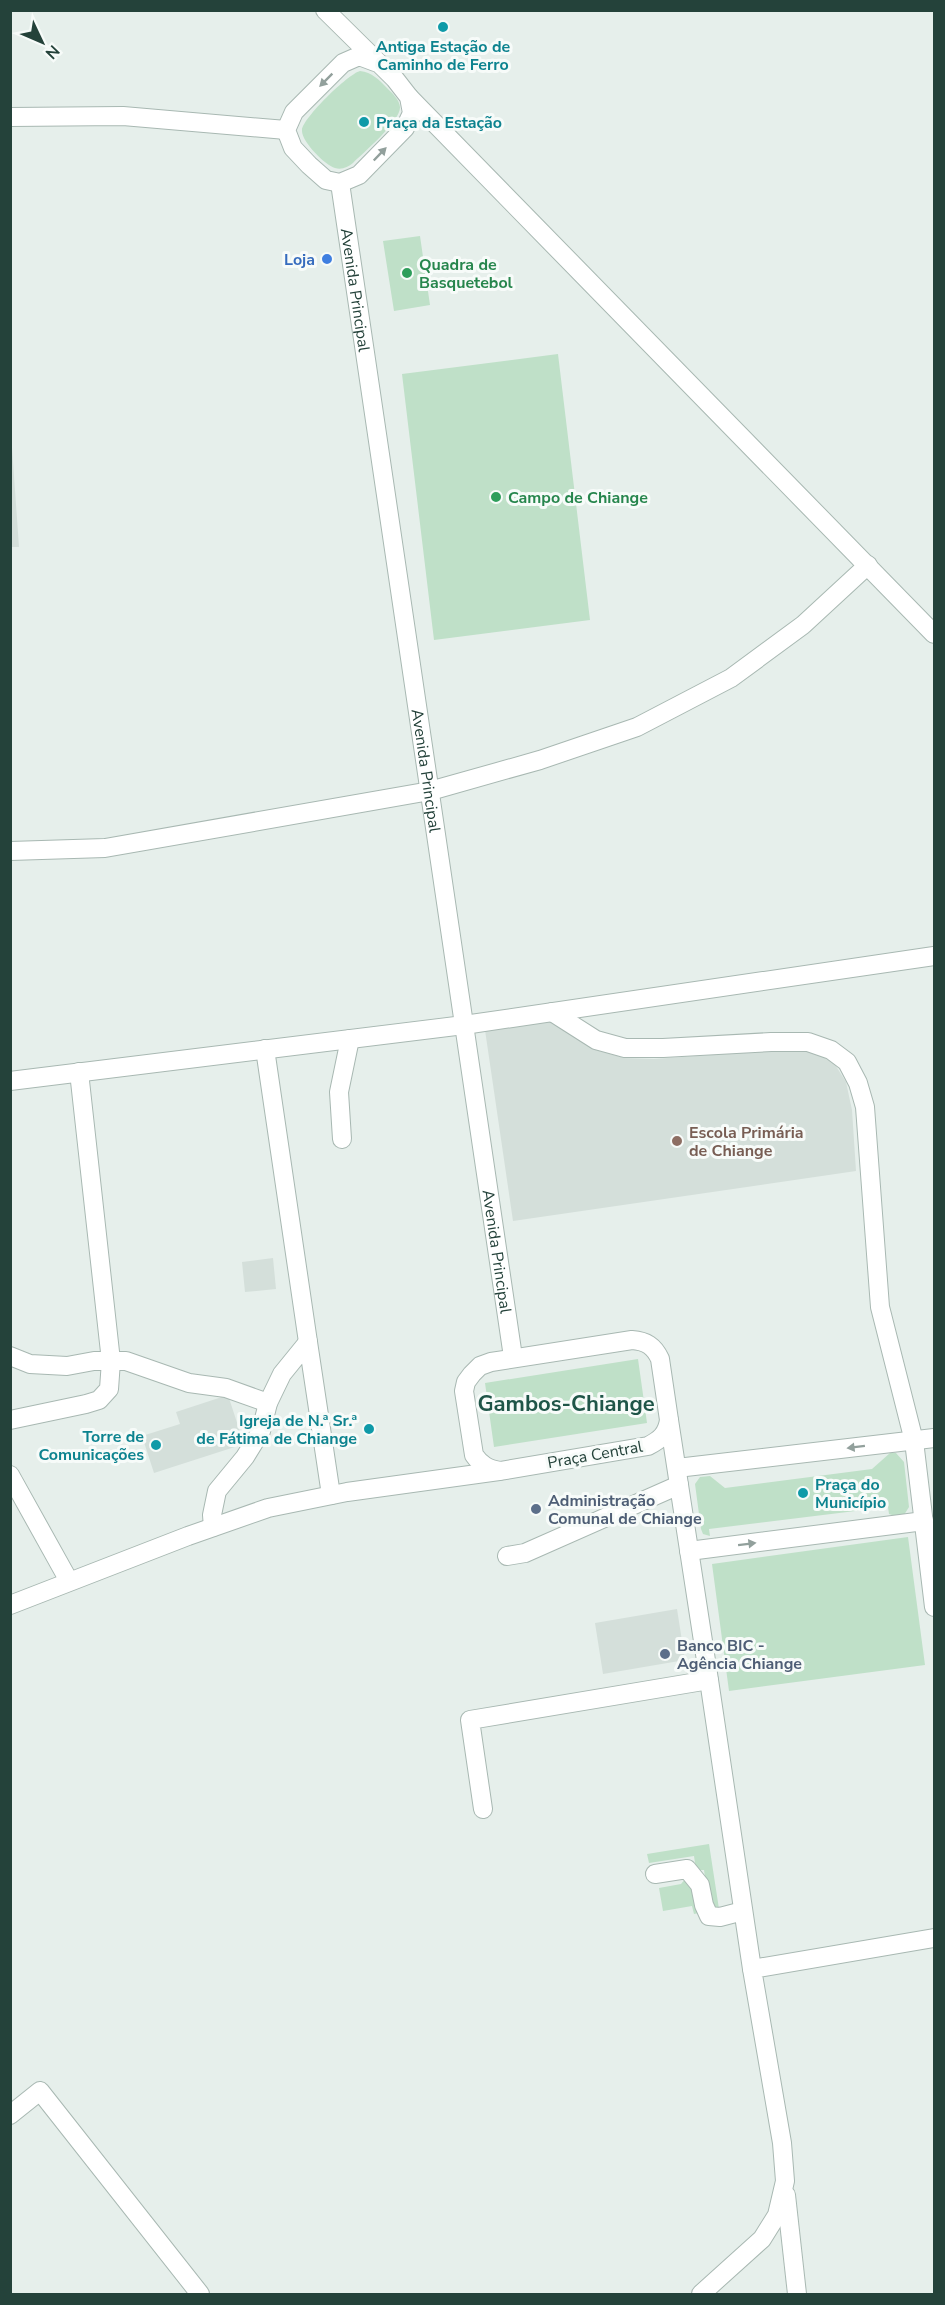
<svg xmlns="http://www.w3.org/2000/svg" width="945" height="2305" font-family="'Nunito Sans',sans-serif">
  <rect width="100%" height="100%" fill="#e6efeb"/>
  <path fill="#d4dfda" d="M10,419L19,547H10Z
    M546,1020L596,1050L624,1058L654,1059L794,1049L818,1054L834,1063L846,1082L852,1110L856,1171L513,1221L485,1030Z
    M273,1258L276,1289L245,1292L242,1262Z
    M228,1395L244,1444L154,1473L142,1436L180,1424L176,1412Z
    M677,1609L685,1660L603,1674L595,1623Z"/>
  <path fill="#bfe0c8" d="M360,71C372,72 379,80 387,88C392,93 399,99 400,107C401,121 363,153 353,163C348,167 342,170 335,168C325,165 301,141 302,130C303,118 348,74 360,71Z
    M420,236L430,305L394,311L383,241Z
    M558,354L590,620L434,640L402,374Z
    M638,1359L647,1423L494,1447L485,1383Z
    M890,1453H896L904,1462L909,1507L904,1515L895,1516L889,1514L888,1507L709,1529L710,1536L703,1534L701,1529L695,1484L700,1477L710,1476L725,1488L872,1469Z
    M908,1537L925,1665L729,1691L712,1564Z
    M709,1844L719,1909L714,1910L709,1905L704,1870H696L694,1856L649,1863L647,1854Z
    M686,1878L695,1888L699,1913L694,1914L692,1906L663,1911L659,1888L681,1884Z"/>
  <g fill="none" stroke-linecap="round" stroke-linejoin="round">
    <defs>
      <g id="minor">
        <path d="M325,10L395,79L409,97L412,113L405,128L359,175L340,183L326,180L309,165L293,148L286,130L294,112L343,63L359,56L375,62"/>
        <path d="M409,97L934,634"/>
        <path d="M10,117L123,116L286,130"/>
        <path id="s1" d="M340,183L513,1357"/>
        <path d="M10,851L105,848L430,791L540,760L637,727L731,678L803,625L868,565"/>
        <path d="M552,1012L596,1040L625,1048H663L771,1042H808L831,1050L847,1062L858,1083L865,1107L880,1307L914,1441L934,1607"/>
        <path d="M265,1049L308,1342"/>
        <path d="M10,1081L464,1025L934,956"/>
        <path d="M342,1139L339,1092L350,1039"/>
        <path d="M632,1340C646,1341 654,1346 660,1359L669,1420C667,1434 660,1440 648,1446L500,1471C488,1469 481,1465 474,1455L464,1391L466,1382L472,1374L480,1366L491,1362Z"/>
        <path d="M10,1356L30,1364L67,1366L94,1361H126L189,1383L226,1388L268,1403"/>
        <path d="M10,1420L86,1404L99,1400L109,1389L111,1361L79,1072"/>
        <path d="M677,1468L934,1438"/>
        <path d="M10,1475L69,1581"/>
        <path d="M213,1527L212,1515L217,1491L245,1457L261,1431L268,1403L282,1374L308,1342L331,1495"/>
        <path d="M689,1551L924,1521"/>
        <path d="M507,1556L525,1553L679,1485"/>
        <path d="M10,1605L188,1536L268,1508L347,1492L499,1471"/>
        <path d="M709,1680L752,1969"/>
        <path d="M483,1809L470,1720L709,1680L669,1420"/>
        <path d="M655,1874L687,1869L700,1885L704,1905L709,1916L720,1917L743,1911"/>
        <path d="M10,2115L40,2091L200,2294"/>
        <path d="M786,2195L797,2294"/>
        <path d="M701,2294L762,2239L777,2215L785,2181L782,2143L752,1969L934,1938"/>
      </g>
    </defs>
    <use href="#minor" stroke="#a8b8b2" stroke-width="20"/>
    <use href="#minor" stroke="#fff" stroke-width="18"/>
  </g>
  <defs><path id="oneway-solid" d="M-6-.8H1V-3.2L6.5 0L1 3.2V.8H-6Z" transform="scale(1.5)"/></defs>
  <g fill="#92a09c">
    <use href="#oneway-solid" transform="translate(326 80) rotate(135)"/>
    <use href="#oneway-solid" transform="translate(380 154) rotate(-46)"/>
    <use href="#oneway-solid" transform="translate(856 1447) rotate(173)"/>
    <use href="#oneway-solid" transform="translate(747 1544) rotate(-7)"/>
  </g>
  <g fill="#0f9aa8" stroke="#f7fbf9" stroke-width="2">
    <circle cx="443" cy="27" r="6"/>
    <circle cx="364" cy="122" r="6"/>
    <circle cx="369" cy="1429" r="6"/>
    <circle cx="156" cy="1445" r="6"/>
    <circle cx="803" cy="1493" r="6"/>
  </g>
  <circle fill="#3f7fe0" stroke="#f7fbf9" stroke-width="2" cx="327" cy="259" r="6"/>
  <g fill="#2e9e5b" stroke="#f7fbf9" stroke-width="2">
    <circle cx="407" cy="273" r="6"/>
    <circle cx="496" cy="497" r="6"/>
  </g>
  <circle fill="#8d6e63" stroke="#f7fbf9" stroke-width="2" cx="677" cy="1141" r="6"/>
  <g fill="#5c6f8a" stroke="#f7fbf9" stroke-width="2">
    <circle cx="536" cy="1509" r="6"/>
    <circle cx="665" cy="1654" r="6"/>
  </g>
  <g text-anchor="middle" stroke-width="6" stroke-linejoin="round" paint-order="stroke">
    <g font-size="16" font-weight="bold" fill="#0d838f" stroke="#f7fbf9" text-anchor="start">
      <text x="443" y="52" text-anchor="middle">Antiga Estação de<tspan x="443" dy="18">Caminho de Ferro</tspan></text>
      <text x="376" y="128">Praça da Estação</text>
      <text x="357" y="1426" text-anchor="end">Igreja de N.ª Sr.ª<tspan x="357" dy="18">de Fátima de Chiange</tspan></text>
      <text x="144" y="1442" text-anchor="end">Torre de<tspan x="144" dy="18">Comunicações</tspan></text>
      <text x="815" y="1490">Praça do<tspan x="815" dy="18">Município</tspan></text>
    </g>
    <g font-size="16" font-weight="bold" fill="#366cbe" stroke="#f7fbf9" text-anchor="end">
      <text x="315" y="265">Loja</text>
    </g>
    <g font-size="16" font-weight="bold" fill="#27864d" stroke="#f7fbf9" text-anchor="start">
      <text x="419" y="270">Quadra de<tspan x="419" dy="18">Basquetebol</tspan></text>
      <text x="508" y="503">Campo de Chiange</text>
    </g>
    <g font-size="16" fill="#24423a" stroke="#f7fbf9">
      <text dy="6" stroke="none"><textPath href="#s1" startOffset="108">Avenida Principal</textPath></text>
      <text dy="6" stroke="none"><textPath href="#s1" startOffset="594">Avenida Principal</textPath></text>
      <text dy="6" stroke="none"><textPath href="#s1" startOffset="1080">Avenida Principal</textPath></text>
      <text transform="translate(595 1454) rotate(-10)" y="6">Praça Central</text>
    </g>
    <g font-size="16" font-weight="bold" fill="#785e54" stroke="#f7fbf9" text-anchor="start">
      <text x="689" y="1138">Escola Primária<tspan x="689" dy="18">de Chiange</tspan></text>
    </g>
    <g font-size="16" font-weight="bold" fill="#4e5e75" stroke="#f7fbf9" text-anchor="start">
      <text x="548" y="1506">Administração<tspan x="548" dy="18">Comunal de Chiange</tspan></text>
      <text x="677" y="1651">Banco BIC -<tspan x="677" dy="18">Agência Chiange</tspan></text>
    </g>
    <g font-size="22" font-weight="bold" fill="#1f5548" stroke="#f7fbf9">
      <text x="566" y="1411">Gambos-Chiange</text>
    </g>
  </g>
  <rect width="945" height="2305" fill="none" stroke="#24423a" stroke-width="24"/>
  <g transform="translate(42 42) rotate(134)" stroke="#f7fbf9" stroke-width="4.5" paint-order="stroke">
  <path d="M0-4.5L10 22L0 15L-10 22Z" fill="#24423a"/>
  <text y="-9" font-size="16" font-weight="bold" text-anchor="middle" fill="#24423a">N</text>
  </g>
</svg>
